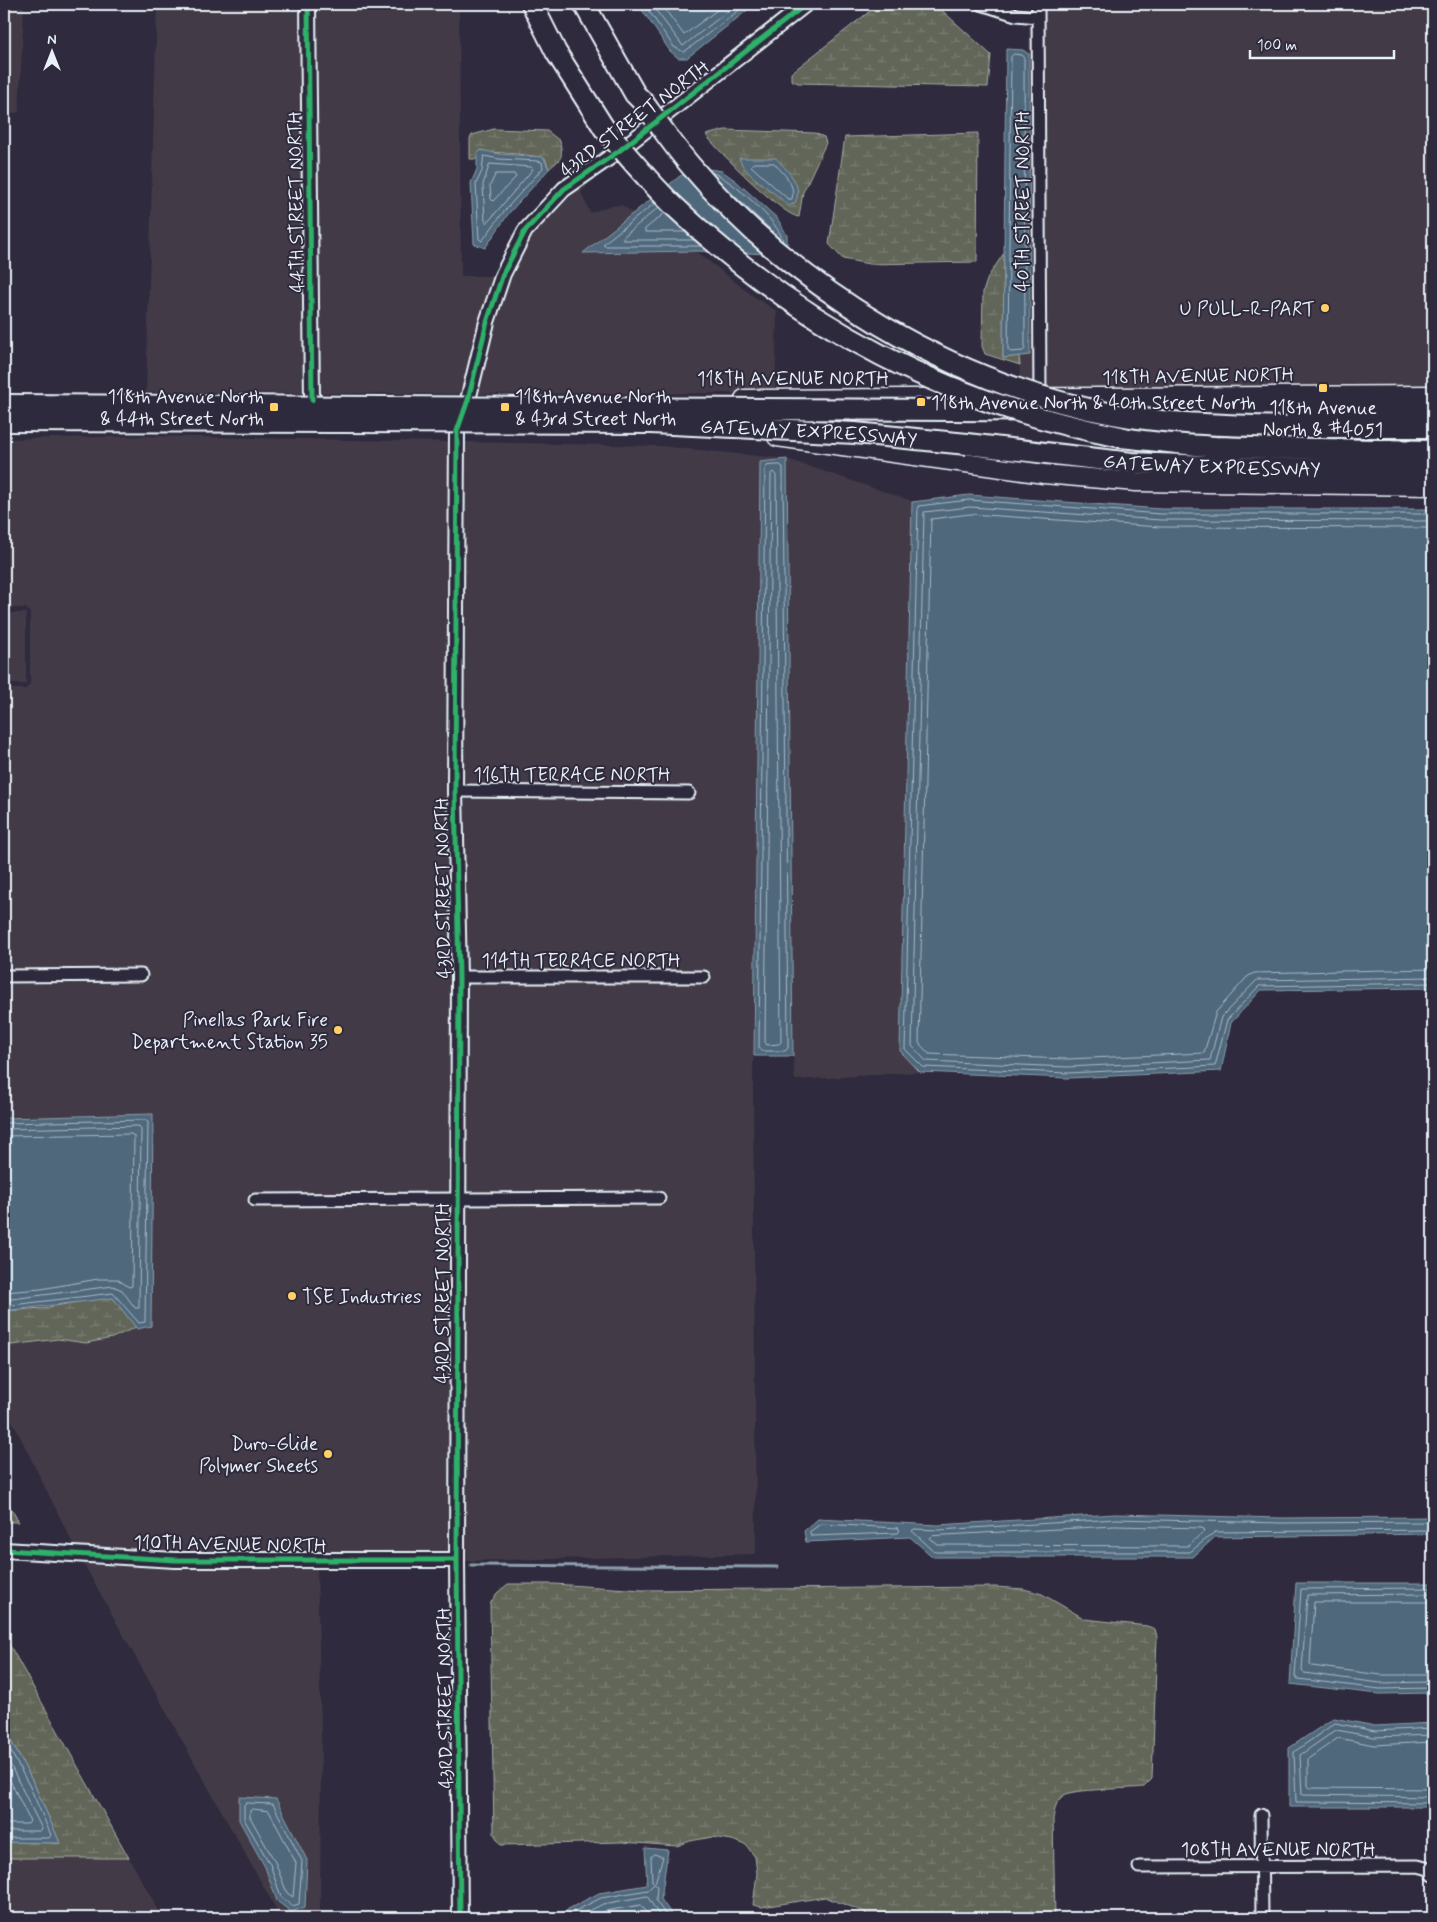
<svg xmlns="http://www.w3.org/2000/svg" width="1437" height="1922" font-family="Mynerve,sans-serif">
  <defs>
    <pattern id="wetland-marsh" width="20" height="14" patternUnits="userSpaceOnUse" patternTransform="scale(1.25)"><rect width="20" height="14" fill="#626658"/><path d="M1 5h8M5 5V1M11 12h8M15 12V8" fill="none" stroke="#787c71"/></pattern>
  </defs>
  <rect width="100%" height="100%" fill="#2f2a3d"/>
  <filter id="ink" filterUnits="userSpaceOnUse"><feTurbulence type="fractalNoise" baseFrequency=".02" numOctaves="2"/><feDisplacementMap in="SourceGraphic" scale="10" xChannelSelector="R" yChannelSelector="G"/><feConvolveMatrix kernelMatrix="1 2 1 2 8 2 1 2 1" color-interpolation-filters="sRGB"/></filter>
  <g filter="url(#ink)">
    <path fill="#423b47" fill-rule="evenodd" d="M4,4H24L19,112L4,114Z
      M157,4H303L307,393L146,392Z
      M313,4H459L461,276H497L465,394L316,393Z
      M1043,4H1433V389L1045,391Z
      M1029,22L1033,23L1035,389L1020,383L1019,356L1030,355Z
      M601,171L581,192L590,213L609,206L622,205L634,214L584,253L696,251L753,296L777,311L775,393L475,394L492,324L508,276L526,242L584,182Z
      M147,436L452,442L453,1193L250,1195V1206L453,1204L452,1554H175L75,1548L4,1404V1346L58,1339L86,1343L112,1338L136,1327L137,1329L152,1114L4,1118V981L145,980L146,969L4,970V689H26L30,684V613L26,608H4V439Z
      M462,442L660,446L787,459L912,501L900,1051L920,1072L795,1080L793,1056L787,459L760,462L753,1085L756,1554L462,1561L463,1204L664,1203V1192L463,1193V983L709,982V971L463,972L460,797L693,798L694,787L460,786Z
      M4,613H26V684H4Z
      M81,1559L317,1566L321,1734L320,1918H281ZM276,1799L307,1860L277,1901L265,1867L239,1820Z
      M4,1858H129L163,1918H4Z"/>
    <path fill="url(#wetland-marsh)" stroke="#a5aca8" d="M879,4H935L991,55L988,87L798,83L791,80V73Z
      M494,129L547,131L560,141C563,160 562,157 549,169L545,158C529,155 492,150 477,154L478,159H470V138L472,135Z
      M725,130L814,133L824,137L826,143L803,192L799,217C784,217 717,150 706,135Z
      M978,133L977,262L869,264L843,259L829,244L845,137Z
      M1004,253L1003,358L1019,356L1020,365L985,354L982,346L983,292L988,277Z
      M99,1298H113L136,1327L112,1338L86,1343L58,1339L4,1346V1311L44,1308Z
      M4,1497L19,1522H4Z
      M508,1584H554L643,1590L995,1587L1024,1589L1042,1594L1085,1619L1147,1626L1155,1629L1157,1637L1152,1779L1144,1787C1129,1789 1072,1789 1064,1795C1055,1801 1055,1810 1053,1819L1055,1918H867L865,1912L825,1897L762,1907L753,1905L757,1873L755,1857L746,1845L732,1840L712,1837L690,1841L677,1846L622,1842L501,1845L494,1834L490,1604L497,1593Z
      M4,1635L129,1858H4V1842L60,1843L34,1784L4,1728Z"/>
    <path fill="#50687b" stroke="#8d9fad" d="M638,4H755L687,58H678L670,51Z
      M1006,49L1023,50L1029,54L1030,355L1003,358Z
      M481,150L500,154L543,157L549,169L509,213L485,248L474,244L471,183L477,169V154Z
      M739,158H776C787,171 804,184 795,203L789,206L785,203C772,189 745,176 739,158Z
      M701,168L722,171L736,181L777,218L787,235V247L770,254L696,251L583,253L680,176Z
      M787,459L793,1056H754L760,462Z
      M969,495L1161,509H1433V988L1261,990L1231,1023L1221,1071L1068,1078L920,1072L900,1051L912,502Z
      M153,1114L151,1326L137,1329L113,1298L4,1311V1118Z
      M1115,1514L1282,1518L1433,1517V1534L1215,1537L1193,1557H933L910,1537L806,1542L804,1531L818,1519L938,1525Z
      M1296,1583H1433V1693L1379,1694L1290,1684Z
      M1334,1718L1375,1726L1433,1723V1807H1289V1748Z
      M4,1728L34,1784L60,1843L4,1842Z
      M239,1797L276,1799L307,1860L305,1907L291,1912L277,1901L265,1867L239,1820Z
      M645,1848L668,1850L661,1899L674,1918H551L599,1893L647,1885Z"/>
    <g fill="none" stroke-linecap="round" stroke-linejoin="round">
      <path stroke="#abbac6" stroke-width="1" d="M644,4L674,47L684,52L747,4
        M651,4L683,46L737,4
        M661,4L684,35L725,4
        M1014,54L1021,55L1024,58L1025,349L1023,351L1011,352L1008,350L1011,57Z
        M484,156L499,159L538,161L542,162L543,168L505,210L482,241L479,239L476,184L482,171Z
        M754,163H774C783,173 796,184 792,199H788L751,166Z
        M490,164L531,167L533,169L487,223L485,221L483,185Z
        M713,173C730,178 782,224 783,242
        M496,174H514L516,177L493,201L491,199L490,186Z
        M725,187L773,232
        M655,203L604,243V246H702
        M659,207L623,237V240H695
        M665,213L645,229V232H687
        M780,465L783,467L788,1048L785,1051H761L759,1048L765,469L767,466Z
        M774,472L776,474L781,1042L779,1044L767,1045L765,1042L771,474Z
        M1433,514H1161L969,500L918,506L905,1049L923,1067L1068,1073L1215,1066L1227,1020L1259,986L1433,983
        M1433,521L1161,520L970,507L924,512L912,1046L926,1061L1068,1067L1210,1060L1221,1017L1257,980L1433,977
        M1433,528L1160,527L970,514L931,519L919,1043L929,1054L1067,1059L1204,1053L1216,1012L1247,977L1254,973L1433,969
        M4,1123L145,1120L148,1122L145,1322L139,1323L113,1293L4,1306
        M4,1129L139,1126L141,1129L139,1308H135L122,1290L113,1286L4,1300
        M4,1136L131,1134L134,1136L132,1286L129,1287L117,1279H98L41,1289L4,1292
        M1433,1522L1282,1523L1116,1519L939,1530L914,1529L912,1531L935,1552H1190L1215,1532L1433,1530
        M821,1524L898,1528L900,1530L898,1533L811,1536L810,1532Z
        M1115,1526L1202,1528L1205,1530L1188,1546L938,1545L930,1538L932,1536Z
        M1433,1588L1301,1589L1295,1677L1298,1679L1380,1689L1433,1688
        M1433,1594L1307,1595L1302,1671L1304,1673L1380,1683L1433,1682
        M1433,1602H1314L1310,1664L1312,1666L1381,1675H1433
        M1433,1728L1375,1731L1335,1723L1294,1752L1296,1802L1433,1803
        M1433,1735L1374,1737L1336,1730L1300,1755L1302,1795L1433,1797
        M4,1739L30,1787L51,1835L49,1838H4
        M1433,1742L1374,1745L1338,1738L1308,1759V1786L1310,1788L1433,1789
        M4,1752L42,1829L39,1831H4
        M4,1768L30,1821L28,1824H4
        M247,1803L273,1804L302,1861L299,1904L292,1906L281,1897L270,1864L244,1819V1805Z
        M253,1809L269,1811L296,1863L293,1897L287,1893L275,1862L250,1817V1811Z
        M654,1854L663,1857L655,1883L652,1881L651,1857Z
        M561,1918L601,1898L648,1890L654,1884L657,1886L656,1901L668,1918
        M575,1918L603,1904L647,1896L661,1918
        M591,1918L605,1911L641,1905L651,1918"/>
      <path stroke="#8d9fad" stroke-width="3" d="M471,1565L777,1567"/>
      <defs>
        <path id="minor" d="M981,4L1016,15L1038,17
          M1038,4L1040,398
          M455,791L689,793
          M4,976L141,975
          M459,977H704
          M255,1200L659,1198
          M1261,1815L1262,1918
          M1139,1867L1418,1866L1429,1869L1433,1875"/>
        <path id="tertiary" d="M308,4L312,400
          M4,1550L175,1560H457
          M460,1918L457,1560L459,977L455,791L457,431L468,400L487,322L503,274L525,231L564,189L619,151L806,4"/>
        <path id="primary" d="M744,399L1433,395
          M777,437L1044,474L1136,482L1433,486"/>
        <g id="motorway">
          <path d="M532,4L556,52L604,128"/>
          <path d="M584,4L635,94L643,102"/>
          <path d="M952,410L1084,411"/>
          <path d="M1140,411L1433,412"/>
          <path d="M1286,427H1433"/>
          <path d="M1121,437L1215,447L1433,451"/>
          <path id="s1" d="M967,444L1132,463L1262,468L1433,469"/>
        </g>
      </defs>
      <use href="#minor" stroke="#e8f1f8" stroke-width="15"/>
      <use href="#tertiary" stroke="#e8f1f8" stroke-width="18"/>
      <use href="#primary" stroke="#e8f1f8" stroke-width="21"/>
      <use href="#motorway" stroke="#e8f1f8" stroke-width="24"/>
      <use href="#minor" stroke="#2f2a3d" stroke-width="11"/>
      <use href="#tertiary" stroke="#2f2a3d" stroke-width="14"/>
      <use href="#primary" stroke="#2f2a3d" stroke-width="18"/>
      <use href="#motorway" stroke="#2f2a3d" stroke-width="20"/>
      <defs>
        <g id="motorway-bridge">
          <path d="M643,102C658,123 673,145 690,165C796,290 952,384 1113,414C1170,425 1229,425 1286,427"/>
          <path d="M604,128C627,155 649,182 674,206C802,328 948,404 1121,437"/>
          <path d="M4,405L952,410"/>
          <path id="s2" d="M4,421L651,423L855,433L967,444"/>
        </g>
      </defs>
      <use href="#motorway-bridge" stroke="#e8f1f8" stroke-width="24" stroke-linecap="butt"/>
      <use href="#motorway-bridge" stroke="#2f2a3d" stroke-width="20"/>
      <defs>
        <path id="cycleway" d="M308,4L312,400
          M4,1550L175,1560H457
          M460,1918L457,1560L459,977L455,791L457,431L468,400L487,322L503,274L525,231L564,189L619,151L806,4"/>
      </defs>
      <use href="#cycleway" stroke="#2f2a3d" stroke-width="8"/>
      <use href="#cycleway" stroke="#2db169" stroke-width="5"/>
    </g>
  </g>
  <g fill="#ffd166" stroke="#2f2a3d" stroke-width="2">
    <circle cx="1325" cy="308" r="5"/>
    <rect x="1318" y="383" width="10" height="10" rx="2.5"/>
    <rect x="916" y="397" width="10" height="10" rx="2.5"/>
    <rect x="269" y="402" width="10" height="10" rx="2.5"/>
    <rect x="500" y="402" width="10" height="10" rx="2.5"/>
    <circle cx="338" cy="1030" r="5"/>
    <circle cx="292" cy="1296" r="5"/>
    <circle cx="328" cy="1454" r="5"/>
  </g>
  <g text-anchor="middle" stroke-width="4" stroke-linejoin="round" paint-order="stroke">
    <g font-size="19" fill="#e8f1f8" stroke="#2f2a3d">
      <text transform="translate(634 118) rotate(-37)" y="7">43RD STREET NORTH</text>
      <text transform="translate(1022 201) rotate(-90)" y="7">40TH STREET NORTH</text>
      <text transform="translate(295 202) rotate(-91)" y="7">44TH STREET NORTH</text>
      <text transform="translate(1198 375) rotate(-1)" y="7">118TH AVENUE NORTH</text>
      <text x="793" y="385">118TH AVENUE NORTH</text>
      <text dy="7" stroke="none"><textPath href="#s2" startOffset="805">GATEWAY EXPRESSWAY</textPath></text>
      <text dy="7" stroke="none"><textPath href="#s1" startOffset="246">GATEWAY EXPRESSWAY</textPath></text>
      <text x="572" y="781">116TH TERRACE NORTH</text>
      <text transform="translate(442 888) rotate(-91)" y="7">43RD STREET NORTH</text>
      <text x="581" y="967">114TH TERRACE NORTH</text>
      <text transform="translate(442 1293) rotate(-90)" y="7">43RD STREET NORTH</text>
      <text transform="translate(230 1543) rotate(1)" y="7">110TH AVENUE NORTH</text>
      <text transform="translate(444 1698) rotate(-91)" y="7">43RD STREET NORTH</text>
      <text x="1278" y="1856">108TH AVENUE NORTH</text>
    </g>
    <g font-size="19" fill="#e8f1f8" stroke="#2f2a3d" text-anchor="end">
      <text x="1315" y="315">U PULL-R-PART</text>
      <text x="264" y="403">118th Avenue North<tspan x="264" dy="22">&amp; 44th Street North</tspan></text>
      <text x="515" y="403" text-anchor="start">118th Avenue North<tspan x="515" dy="22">&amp; 43rd Street North</tspan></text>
      <text x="931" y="409" text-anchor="start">118th Avenue North &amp; 40th Street North</text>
      <text x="1323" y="414" text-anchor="middle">118th Avenue<tspan x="1323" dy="22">North &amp; #4051</tspan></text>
      <text x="328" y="1026">Pinellas Park Fire<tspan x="328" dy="22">Department Station 35</tspan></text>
      <text x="302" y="1303" text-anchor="start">TSE Industries</text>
      <text x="318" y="1450">Duro-Glide<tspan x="318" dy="22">Polymer Sheets</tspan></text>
    </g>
  </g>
  <rect width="1437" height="1922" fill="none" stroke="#2f2a3d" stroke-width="20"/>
  <rect x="10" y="10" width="1417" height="1902" fill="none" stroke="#e8f1f8" stroke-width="2" filter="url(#ink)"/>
  <g transform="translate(52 52)" stroke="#2f2a3d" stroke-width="4" paint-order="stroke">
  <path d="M0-4L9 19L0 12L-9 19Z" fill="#e8f1f8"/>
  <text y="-8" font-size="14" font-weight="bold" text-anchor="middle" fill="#e8f1f8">N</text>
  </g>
  <path d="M1250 50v8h144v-8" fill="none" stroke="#e8f1f8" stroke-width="2.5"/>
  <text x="1257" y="50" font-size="15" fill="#e8f1f8" stroke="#2f2a3d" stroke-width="4" paint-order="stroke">100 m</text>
</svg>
